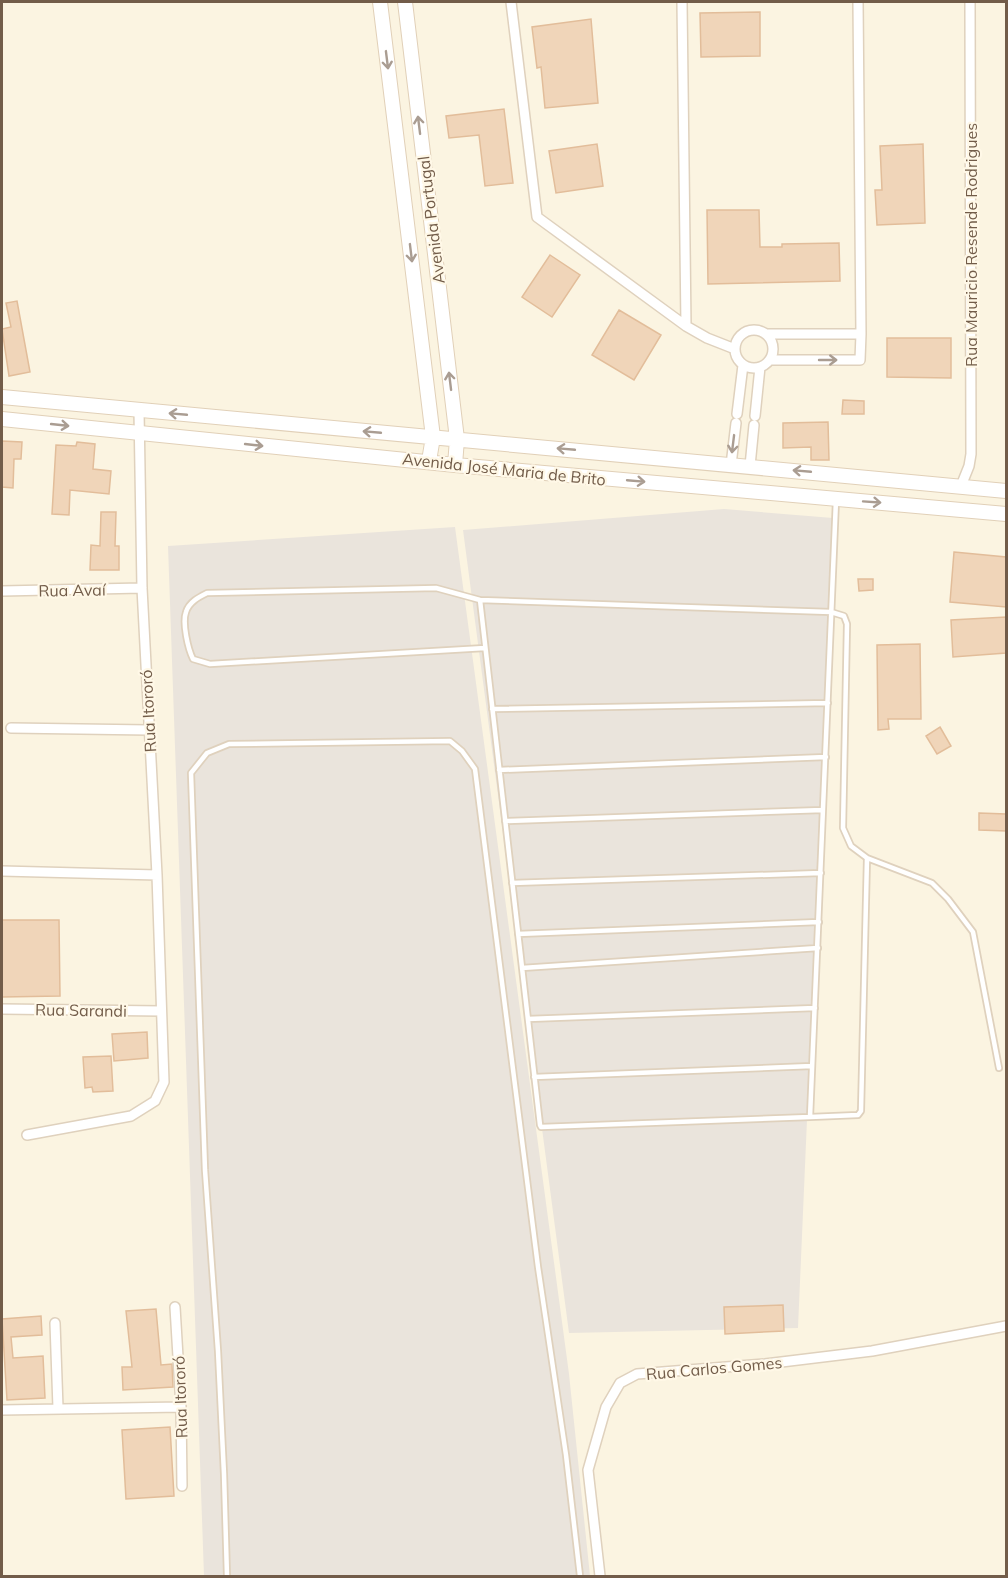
<svg xmlns="http://www.w3.org/2000/svg" width="1008" height="1578" font-family="Mulish,sans-serif">
  <rect width="100%" height="100%" fill="#fbf4e1"/>
  <path fill="#eae4dc" d="M724,509L833,518L798,1328L569,1333L463,530Z
    M455,527L569,1374L590,1576H204L168,546Z"/>
  <path fill="#f0d5b9" stroke="#e2bd9a" stroke-width="1.5" d="M760,12V56L701,57L700,13Z
    M591,19L598,103L545,108L541,67L537,68L532,27Z
    M504,109L513,183L485,186L479,135L449,138L446,116Z
    M597,144L603,186L556,193L549,151Z
    M923,144L925,223L877,225L875,190H882L880,146Z
    M707,210H759L760,247H782V244L839,243L840,281L708,284Z
    M550,255L580,275L552,317L522,297Z
    M17,301L30,372L9,376L2,329L11,327L6,303Z
    M619,310L661,335L634,380L592,355Z
    M887,338H951V378L887,377Z
    M843,400L864,401V414H842Z
    M828,422L829,460H811V447L783,448V423Z
    M2,441L22,442L21,459H14L13,488L2,487Z
    M77,442L95,444L93,469L111,471L109,494L70,490L69,515L52,514L56,445L76,446Z
    M101,512H116L115,546H119V570H90L91,545L100,546Z
    M954,552L1006,557V607L950,602Z
    M858,579H873V590L859,591Z
    M1006,617V653L953,657L951,620Z
    M920,644L921,719H888L889,729L878,730L877,645Z
    M940,727L951,746L937,754L926,736Z
    M979,813L1006,814V831L979,830Z
    M2,920H59L60,996L2,997Z
    M147,1032L148,1058L114,1061L112,1034Z
    M111,1056L113,1091L93,1092L92,1087L85,1088L83,1057Z
    M783,1305L784,1331L725,1334L724,1307Z
    M156,1309L161,1365L172,1364L173,1387L123,1390L122,1367H132L126,1311Z
    M41,1316L42,1335L11,1337L13,1358L43,1356L45,1398L7,1400L2,1319Z
    M170,1427L174,1496L126,1499L122,1430Z"/>
  <g fill="none" stroke-linecap="round" stroke-linejoin="round">
    <defs>
      <path id="service" d="M480,600L540,1125L541,1127L810,1117L836,500
        M485,648L210,664L193,659C188,649 182,623 186,612C189,602 199,597 207,593L436,588L480,600L831,612L844,616L847,624L843,828L851,846L867,858L932,883L948,899L973,932L999,1068
        M492,709L828,703
        M499,770L826,757
        M505,821L823,810
        M512,883L821,873
        M518,934L819,922
        M522,968L818,948
        M528,1019L815,1008
        M534,1077L812,1066
        M810,1117L858,1115L861,1111L867,858
        M227,1576L224,1474L218,1351L205,1170L191,773L207,753L229,744L450,741L462,751L475,769L538,1267L566,1455L580,1576"/>
      <path id="minor" d="M511,2L537,217L686,326L707,338L735,349
        M682,2L686,326
        M735 349a19 19 0 1 1 38 0a19 19 0 1 1-38 0Z
        M766,334H861
        M770,360H860L861,334L858,2
        M737,414L743,365
        M755,416L760,367
        M731,465L736,423
        M750,466L754,425
        M961,486L969,466L971,454L970,2
        M2,591L142,588
        M11,728L149,730
        M2,871L157,875
        M2,1009L161,1011
        M27,1135L131,1116L155,1101L164,1082L157,875L142,588L139,411
        M175,1307L181,1407L182,1486
        M55,1323L58,1408
        M2,1410L181,1407
        M600,1576L588,1470L606,1407L620,1383L637,1374L765,1364L872,1351L1006,1326"/>
      <path id="secondary" d="M380,2L433,437L429,461
        M405,2L457,439L455,465
        M2,397L1006,491
        M2,419L455,465L1006,514"/>
    </defs>
    <use href="#service" stroke="#dfd1bd" stroke-width="8"/>
    <use href="#minor" stroke="#dfd1bd" stroke-width="12"/>
    <use href="#secondary" stroke="#e1d0b8" stroke-width="16"/>
    <use href="#service" stroke="#fff" stroke-width="4.5"/>
    <use href="#minor" stroke="#fff" stroke-width="9"/>
    <use href="#secondary" stroke="#fff" stroke-width="14"/>
  </g>
  <defs><path id="oneway-shaft" d="M-6 0H5M1.5-3L5.5 0L1.5 3" fill="none" stroke-width="1.6" stroke-linecap="round" stroke-linejoin="round" transform="scale(1.5)"/></defs>
  <g stroke="#aa9d92">
    <use href="#oneway-shaft" transform="translate(387 60) rotate(83)"/>
    <use href="#oneway-shaft" transform="translate(419 125) rotate(-97)"/>
    <use href="#oneway-shaft" transform="translate(411 253) rotate(83)"/>
    <use href="#oneway-shaft" transform="translate(828 360)"/>
    <use href="#oneway-shaft" transform="translate(450 381) rotate(-97)"/>
    <use href="#oneway-shaft" transform="translate(178 414) rotate(-175)"/>
    <use href="#oneway-shaft" transform="translate(60 425) rotate(6)"/>
    <use href="#oneway-shaft" transform="translate(372 432) rotate(-175)"/>
    <use href="#oneway-shaft" transform="translate(733 444) rotate(97)"/>
    <use href="#oneway-shaft" transform="translate(254 445) rotate(6)"/>
    <use href="#oneway-shaft" transform="translate(566 449) rotate(-175)"/>
    <use href="#oneway-shaft" transform="translate(802 471) rotate(-175)"/>
    <use href="#oneway-shaft" transform="translate(636 481) rotate(5)"/>
    <use href="#oneway-shaft" transform="translate(872 502) rotate(4)"/>
  </g>
  <g text-anchor="middle" stroke-width="4.5" stroke-linejoin="round" paint-order="stroke">
    <g font-size="16" fill="#725c49" stroke="#fff8e7">
      <text transform="translate(431 220) rotate(-97)" y="6">Avenida Portugal</text>
      <text transform="translate(971 245) rotate(-90)" y="6">Rua Mauricio Resende Rodrigues</text>
      <text transform="translate(504 469) rotate(6)" y="6">Avenida José Maria de Brito</text>
      <text transform="translate(72 590) rotate(-1)" y="6">Rua Avaí</text>
      <text transform="translate(148 711) rotate(-93)" y="6">Rua Itororó</text>
      <text transform="translate(81 1010) rotate(1)" y="6">Rua Sarandi</text>
      <text transform="translate(714 1368) rotate(-5)" y="6">Rua Carlos Gomes</text>
      <text transform="translate(180 1397) rotate(-92)" y="6">Rua Itororó</text>
    </g>
  </g>
  <rect width="1008" height="1578" fill="none" stroke="#725c49" stroke-width="6"/>
</svg>
